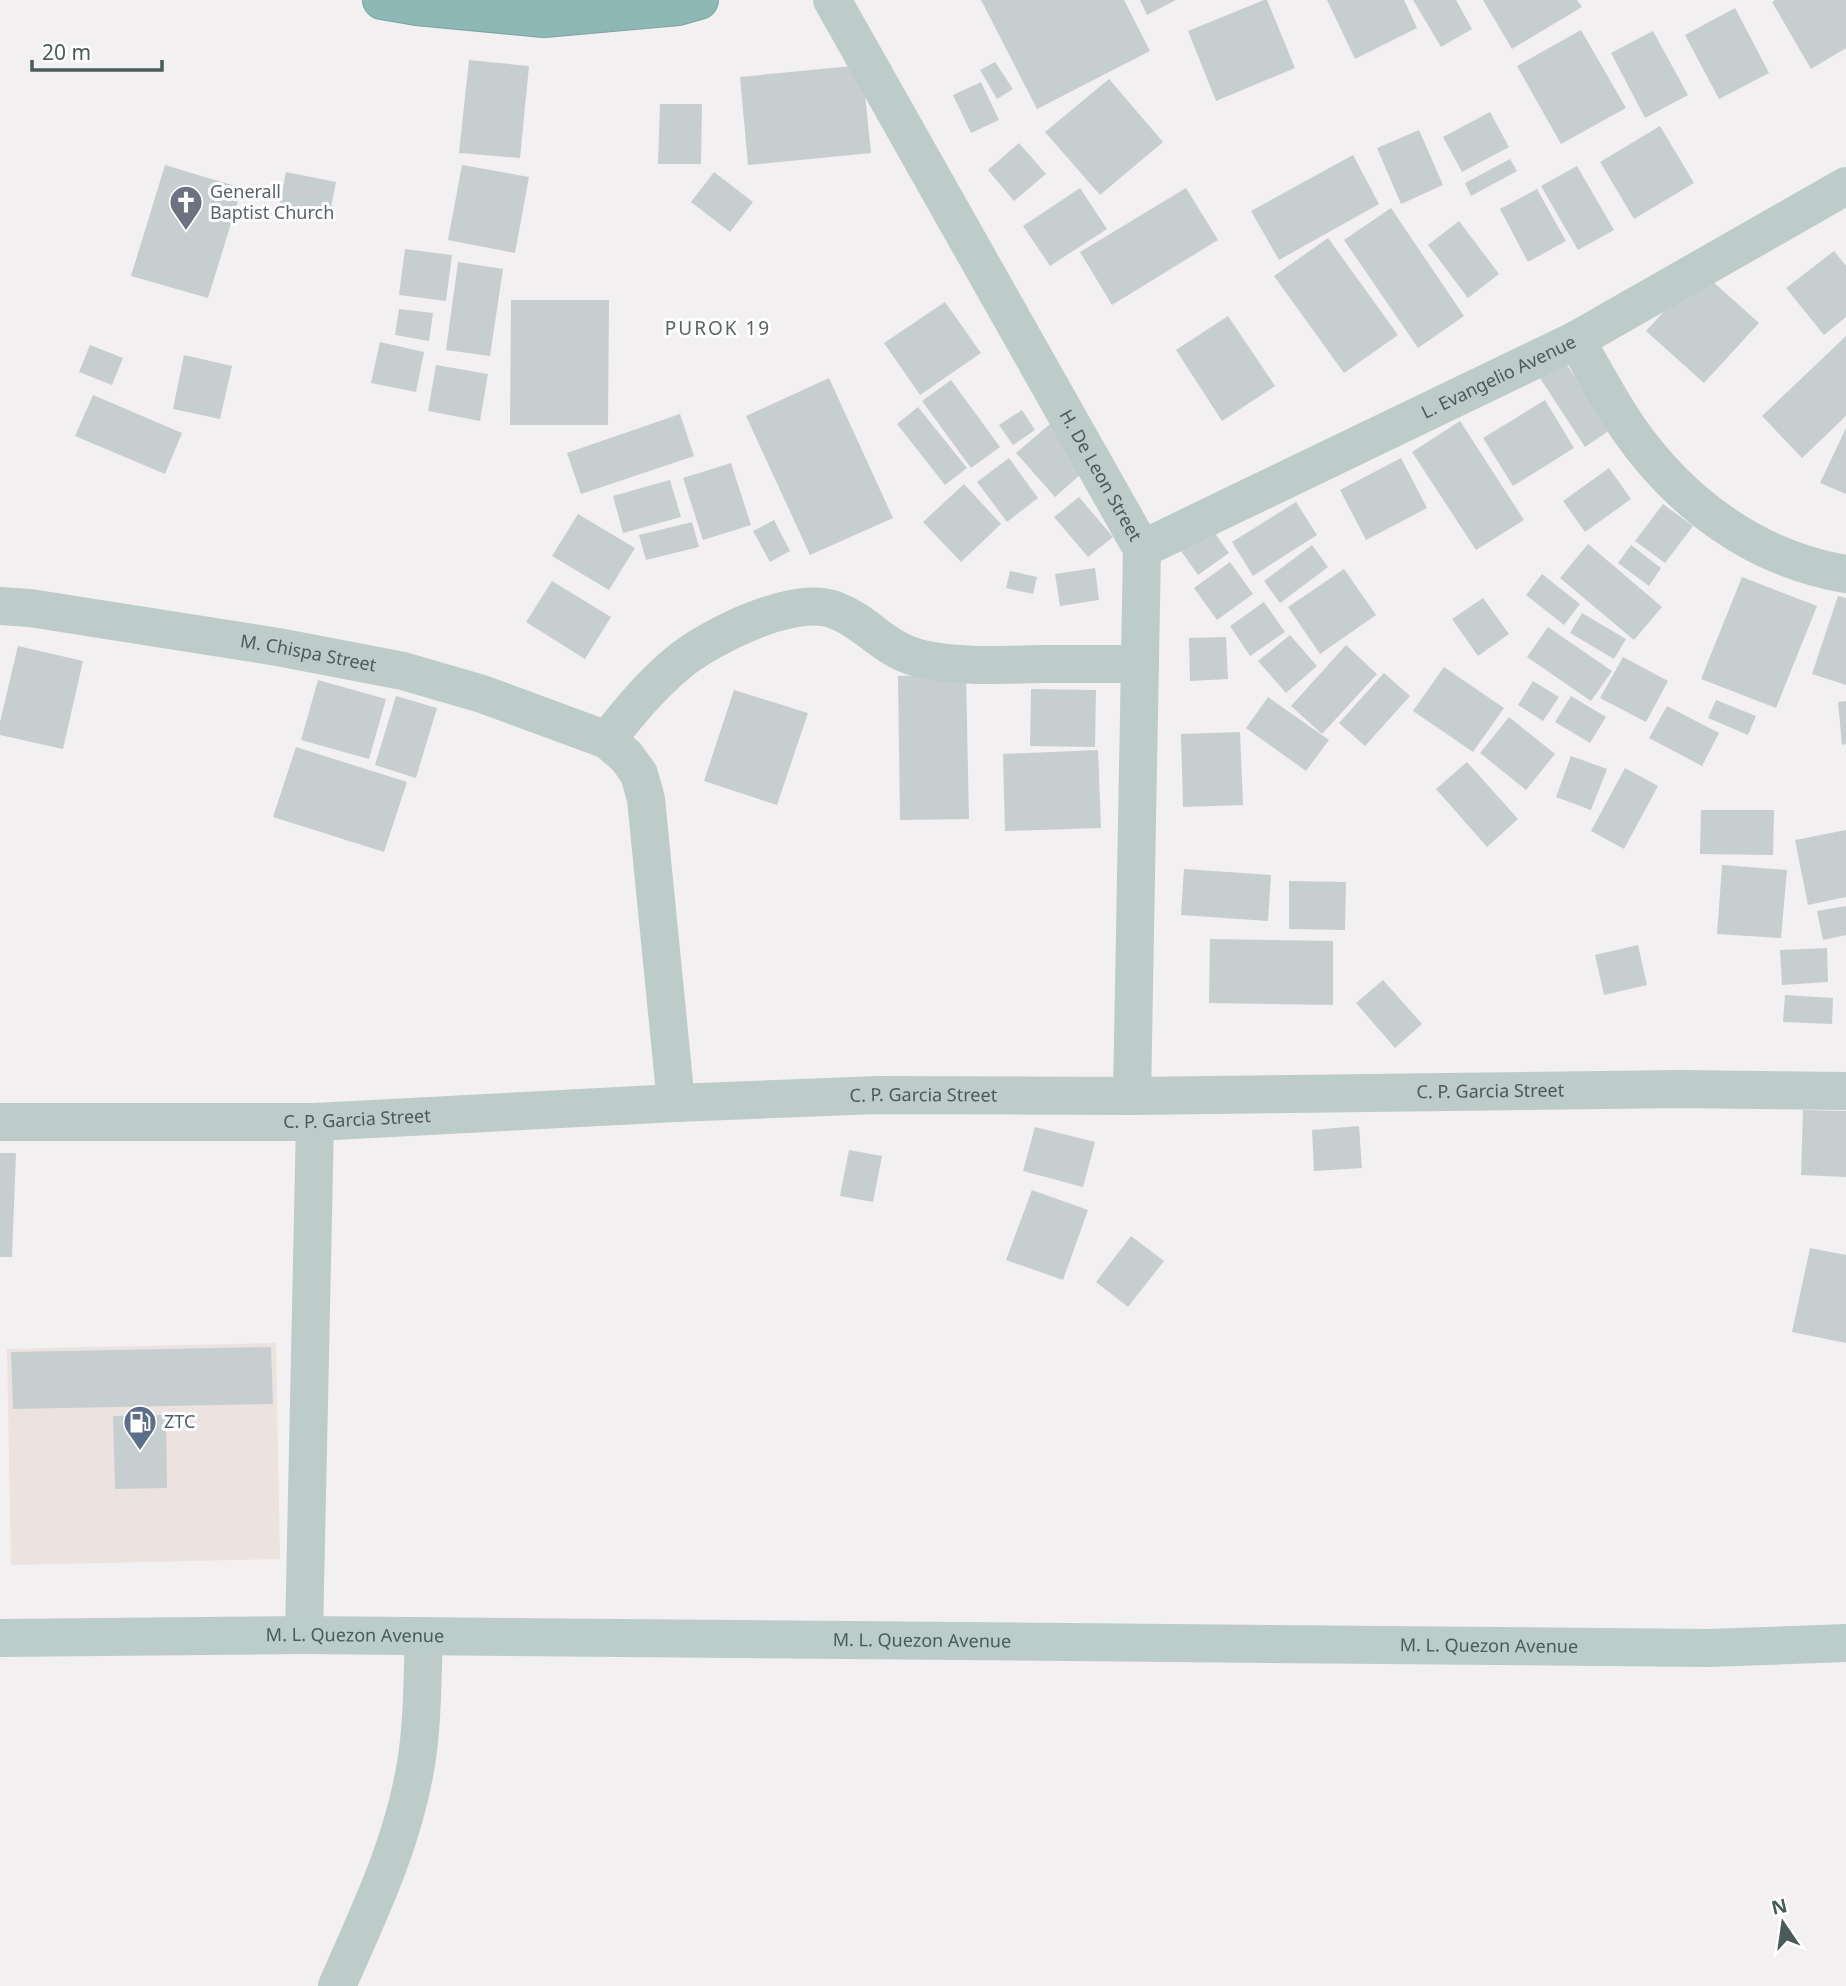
<svg xmlns="http://www.w3.org/2000/svg" width="1846" height="1986" font-family="'Noto Sans',sans-serif">
  <rect width="100%" height="100%" fill="#f2f0f1"/>
  <path fill="#ece2e0" d="M276,1343L280,1559L11,1565L7,1349Z"/>
  <path fill="#c7cecf" d="M981,0H1124L1150,51L1037,109Z
    M1140,0H1176L1147,15Z
    M1264,0H1267L1295,68L1216,101L1188,31Z
    M1327,0H1404L1417,28L1355,59Z
    M1413,0H1456L1472,29L1441,47Z
    M1483,0H1577L1582,7L1512,49Z
    M1775,0H1846V48L1811,69L1772,2Z
    M1735,8L1769,73L1719,99L1685,35Z
    M1581,30L1626,108L1561,144L1517,66Z
    M1653,31L1688,95L1645,118L1611,53Z
    M469,60L529,66L520,158L459,153Z
    M995,62L1013,89L997,99L980,70Z
    M862,65L871,153L748,165L740,77Z
    M1109,79L1163,142L1100,195L1045,132Z
    M981,82L999,120L971,133L953,95Z
    M660,104H702L701,164H658Z
    M1490,112L1509,147L1462,172L1443,137Z
    M1660,126L1694,183L1634,219L1600,162Z
    M1419,130L1443,185L1401,204L1377,148Z
    M1019,143L1046,174L1014,201L988,170Z
    M1353,155L1379,204L1279,260L1251,211Z
    M1510,159L1517,171L1471,196L1465,183Z
    M165,165L242,188L208,298L131,276Z
    M462,165L529,177L515,253L448,240Z
    M1577,166L1614,230L1578,250L1541,186Z
    M286,172L336,182L329,218L279,209Z
    M714,172L753,202L730,232L691,202Z
    M1080,188L1107,229L1050,266L1023,226Z
    M1186,188L1218,240L1112,305L1080,252Z
    M1537,189L1566,241L1528,262L1500,209Z
    M1391,208L1464,316L1418,348L1344,240Z
    M1459,221L1499,274L1468,298L1428,245Z
    M1328,238L1398,335L1344,373L1274,276Z
    M405,249L452,255L446,301L399,295Z
    M1834,251L1846,266V317L1824,335L1786,288Z
    M458,262L503,269L490,356L446,350Z
    M1701,271L1759,323L1704,383L1646,331Z
    M511,300H609L608,425H510Z
    M945,302L981,353L920,395L884,343Z
    M399,309L433,313L429,341L395,335Z
    M1228,316L1275,386L1222,421L1176,350Z
    M1846,336V416L1802,458L1762,416Z
    M380,342L424,352L416,392L371,383Z
    M90,345L123,358L112,385L79,372Z
    M184,355L232,366L220,419L173,409Z
    M1563,359L1610,430L1585,447L1538,375Z
    M436,365L488,374L480,421L428,411Z
    M829,378L893,518L810,555L746,416Z
    M951,380L1000,447L971,468L922,401Z
    M93,395L182,433L165,474L75,436Z
    M1545,400L1574,448L1513,486L1483,438Z
    M918,407L967,468L945,485L897,424Z
    M1022,410L1035,430L1013,445L999,425Z
    M680,414L694,456L581,494L567,453Z
    M1460,421L1524,520L1476,550L1412,452Z
    M1050,424L1089,467L1055,497L1016,453Z
    M1846,428V494L1820,483Z
    M1009,458L1038,498L1007,522L977,482Z
    M1401,458L1427,508L1366,540L1340,490Z
    M731,463L751,525L703,540L683,478Z
    M1609,468L1631,499L1585,532L1563,501Z
    M670,480L681,517L623,533L613,496Z
    M964,484L1001,524L961,562L923,522Z
    M1079,497L1113,537L1088,557L1054,517Z
    M1296,502L1317,535L1253,576L1232,542Z
    M1663,504L1693,526L1665,563L1635,541Z
    M578,514L635,548L609,590L552,556Z
    M774,520L790,551L770,562L753,531Z
    M692,522L699,547L646,560L639,535Z
    M1212,529L1229,553L1198,575L1181,551Z
    M1588,544L1662,607L1634,640L1560,578Z
    M1312,545L1328,567L1280,603L1264,581Z
    M1631,545L1661,568L1649,586L1618,563Z
    M1230,562L1253,594L1217,620L1194,588Z
    M1095,568L1099,600L1060,606L1055,574Z
    M1344,569L1376,615L1320,654L1288,607Z
    M1010,571L1037,577L1033,594L1006,588Z
    M1542,574L1580,604L1564,625L1526,595Z
    M1742,577L1817,606L1776,708L1701,679Z
    M552,581L611,617L585,659L526,622Z
    M1838,596L1846,598V685L1812,674Z
    M1483,598L1509,634L1478,656L1452,619Z
    M1264,602L1285,632L1250,656L1230,626Z
    M1582,613L1626,639L1614,659L1570,633Z
    M1548,627L1612,671L1591,701L1527,657Z
    M1290,635L1317,666L1286,693L1258,661Z
    M1226,637L1228,679L1190,681L1189,638Z
    M1346,645L1377,674L1322,734L1291,706Z
    M18,646L83,661L63,749L0,735V722Z
    M1623,657L1668,681L1646,722L1600,698Z
    M1444,667L1504,708L1473,752L1413,711Z
    M1384,673L1410,696L1365,746L1339,723Z
    M966,674L969,819L900,820L898,676Z
    M318,680L386,699L369,759L301,740Z
    M1533,681L1559,697L1543,721L1518,705Z
    M1031,689L1096,690L1095,747L1030,746Z
    M734,690L808,713L777,805L704,781Z
    M396,696L437,708L416,778L375,765Z
    M1571,696L1606,717L1590,743L1555,722Z
    M1268,697L1329,740L1306,771L1246,728Z
    M1716,700L1756,716L1748,735L1708,718Z
    M1846,701V744L1842,745L1838,702Z
    M1667,706L1719,733L1702,766L1649,738Z
    M1509,717L1555,754L1526,790L1480,753Z
    M1240,732L1243,805L1183,807L1181,734Z
    M296,747L407,782L384,852L273,817Z
    M1098,750L1101,828L1005,831L1003,754Z
    M1571,756L1607,769L1591,810L1556,797Z
    M1467,762L1518,819L1487,847L1436,789Z
    M1625,768L1658,786L1624,849L1591,831Z
    M1701,810H1774L1773,855L1700,854Z
    M1846,830V897L1808,905L1795,840Z
    M1722,865L1787,870L1781,938L1717,934Z
    M1184,869L1271,875L1268,921L1181,915Z
    M1289,881L1346,882L1345,930L1289,929Z
    M1846,906V935L1823,940L1817,911Z
    M1210,939L1333,941V1005L1209,1003Z
    M1638,945L1647,985L1604,995L1595,955Z
    M1827,948L1828,982L1782,985L1780,950Z
    M1383,980L1422,1024L1395,1048L1356,1003Z
    M1785,995L1833,998L1832,1024L1783,1022Z
    M1803,1110L1846,1111V1177L1801,1175Z
    M1359,1126L1362,1168L1314,1171L1312,1130Z
    M1035,1127L1095,1142L1083,1187L1023,1171Z
    M849,1150L882,1156L873,1202L840,1196Z
    M0,1153H16L12,1257H0Z
    M1032,1190L1088,1210L1063,1280L1006,1260Z
    M1131,1236L1164,1261L1128,1307L1096,1282Z
    M1810,1248L1846,1255V1343L1792,1332Z
    M271,1347L273,1404L13,1409L11,1352Z
    M166,1415L167,1488L115,1489L113,1416Z"/>
  <g fill="none" stroke-linecap="round" stroke-linejoin="round">
    <defs>
      <path id="highway" d="M382,0L417,6L544,18L678,6L699,0"/>
    </defs>
    <use href="#highway" stroke="#79a4a2" stroke-width="40"/>
    <g stroke="#bdcbc9" stroke-width="38">
      <path id="s1" d="M832,0L1142,549L1132,1096"/>
      <path d="M1576,340C1593,369 1609,400 1628,428C1680,503 1755,559 1846,574"/>
      <path id="s2" d="M1142,549L1576,340L1846,186"/>
      <path id="s3" d="M0,606L30,608L278,647L403,671L482,694L607,740L626,756L639,774L646,799L676,1103"/>
      <path d="M607,740C629,712 651,685 679,662C711,636 795,594 835,610C870,623 885,653 927,660C964,667 1001,665 1039,664C1072,664 1106,664 1140,664"/>
      <path id="s4" d="M0,1122H315L676,1103L878,1095L1132,1096L1680,1089L1846,1091"/>
      <path d="M304,1635L315,1122"/>
      <path d="M337,1986C367,1917 400,1850 414,1775C423,1730 422,1682 424,1636"/>
    </g>
    <path stroke="#bbcccb" stroke-width="38" id="s5" d="M0,1638L304,1635L1708,1648L1846,1643"/>
    <use href="#highway" stroke="#8eb8b6" stroke-width="38"/>
  </g>
  <defs>
    <symbol id="church-pin" viewBox="-11 -11 22 30"><path d="M0 17L-7.5 6A9.5 9.5 0 1 1 7.5 6Z" fill="#6b7280" stroke="#fff"/><path d="M-1.2-6h2.4v3.5h3.3v2.4h-3.3V6h-2.4V-.1h-3.3v-2.4h3.3Z" fill="#fff"/></symbol>
    <symbol id="fuel-pin" viewBox="-11 -11 22 30"><path d="M0 17L-7.5 6A9.5 9.5 0 1 1 7.5 6Z" fill="#5c6f8a" stroke="#fff"/><path d="M-5.5-6h7V0h2V4h1.3V-2.5L3-4.5l.8-.8L6-3V5H2.5V1h-1V6h-7ZM-4.2-4.7v3.2H.2V-4.7Z" fill="#fff"/></symbol>
  </defs>
  <g fill-rule="evenodd">
    <use href="#church-pin" x="167" y="183" width="38" height="52"/>
    <use href="#fuel-pin" x="121" y="1403" width="38" height="52"/>
  </g>
  <g text-anchor="middle" stroke-width="6" stroke-linejoin="round" paint-order="stroke">
    <g font-size="18" fill="#5b616d" stroke="#fff" text-anchor="start">
      <text x="210" y="198">Generall<tspan x="210" dy="21">Baptist Church</tspan></text>
    </g>
    <g font-size="18" fill="#4a5b59" stroke="#fff">
      <text dy="6" stroke="none"><textPath href="#s2" startOffset="396">L. Evangelio Avenue</textPath></text>
      <text dy="6" stroke="none"><textPath href="#s1" startOffset="546">H. De Leon Street</textPath></text>
      <text dy="6" stroke="none"><textPath href="#s3" startOffset="312">M. Chispa Street</textPath></text>
      <text dy="6" stroke="none"><textPath href="#s4" startOffset="1491">C. P. Garcia Street</textPath></text>
      <text dy="6" stroke="none"><textPath href="#s4" startOffset="924">C. P. Garcia Street</textPath></text>
      <text dy="6" stroke="none"><textPath href="#s4" startOffset="357">C. P. Garcia Street</textPath></text>
      <text dy="6" stroke="none"><textPath href="#s5" startOffset="355">M. L. Quezon Avenue</textPath></text>
      <text dy="6" stroke="none"><textPath href="#s5" startOffset="922">M. L. Quezon Avenue</textPath></text>
      <text dy="6" stroke="none"><textPath href="#s5" startOffset="1489">M. L. Quezon Avenue</textPath></text>
    </g>
    <g font-size="18" fill="#4e5e75" stroke="#fff" text-anchor="start">
      <text x="164" y="1428">ZTC</text>
    </g>
    <g font-size="19" letter-spacing="2" fill="#5d6464" stroke="#fff">
      <text x="718" y="335">PUROK 19</text>
    </g>
  </g>
  <g transform="translate(1783 1923) rotate(347)" stroke="#ffffff" stroke-width="5" paint-order="stroke">
  <path d="M0-5L12 26L0 18L-12 26Z" fill="#4a5b59"/>
  <text y="-10" font-size="19" font-weight="bold" text-anchor="middle" fill="#4a5b59">N</text>
  </g>
  <path d="M32 60v10h130v-10" fill="none" stroke="#4a5b59" stroke-width="3.5"/>
  <text x="42" y="60" font-size="21" fill="#4a5b59" stroke="#ffffff" stroke-width="5" paint-order="stroke">20 m</text>
</svg>
